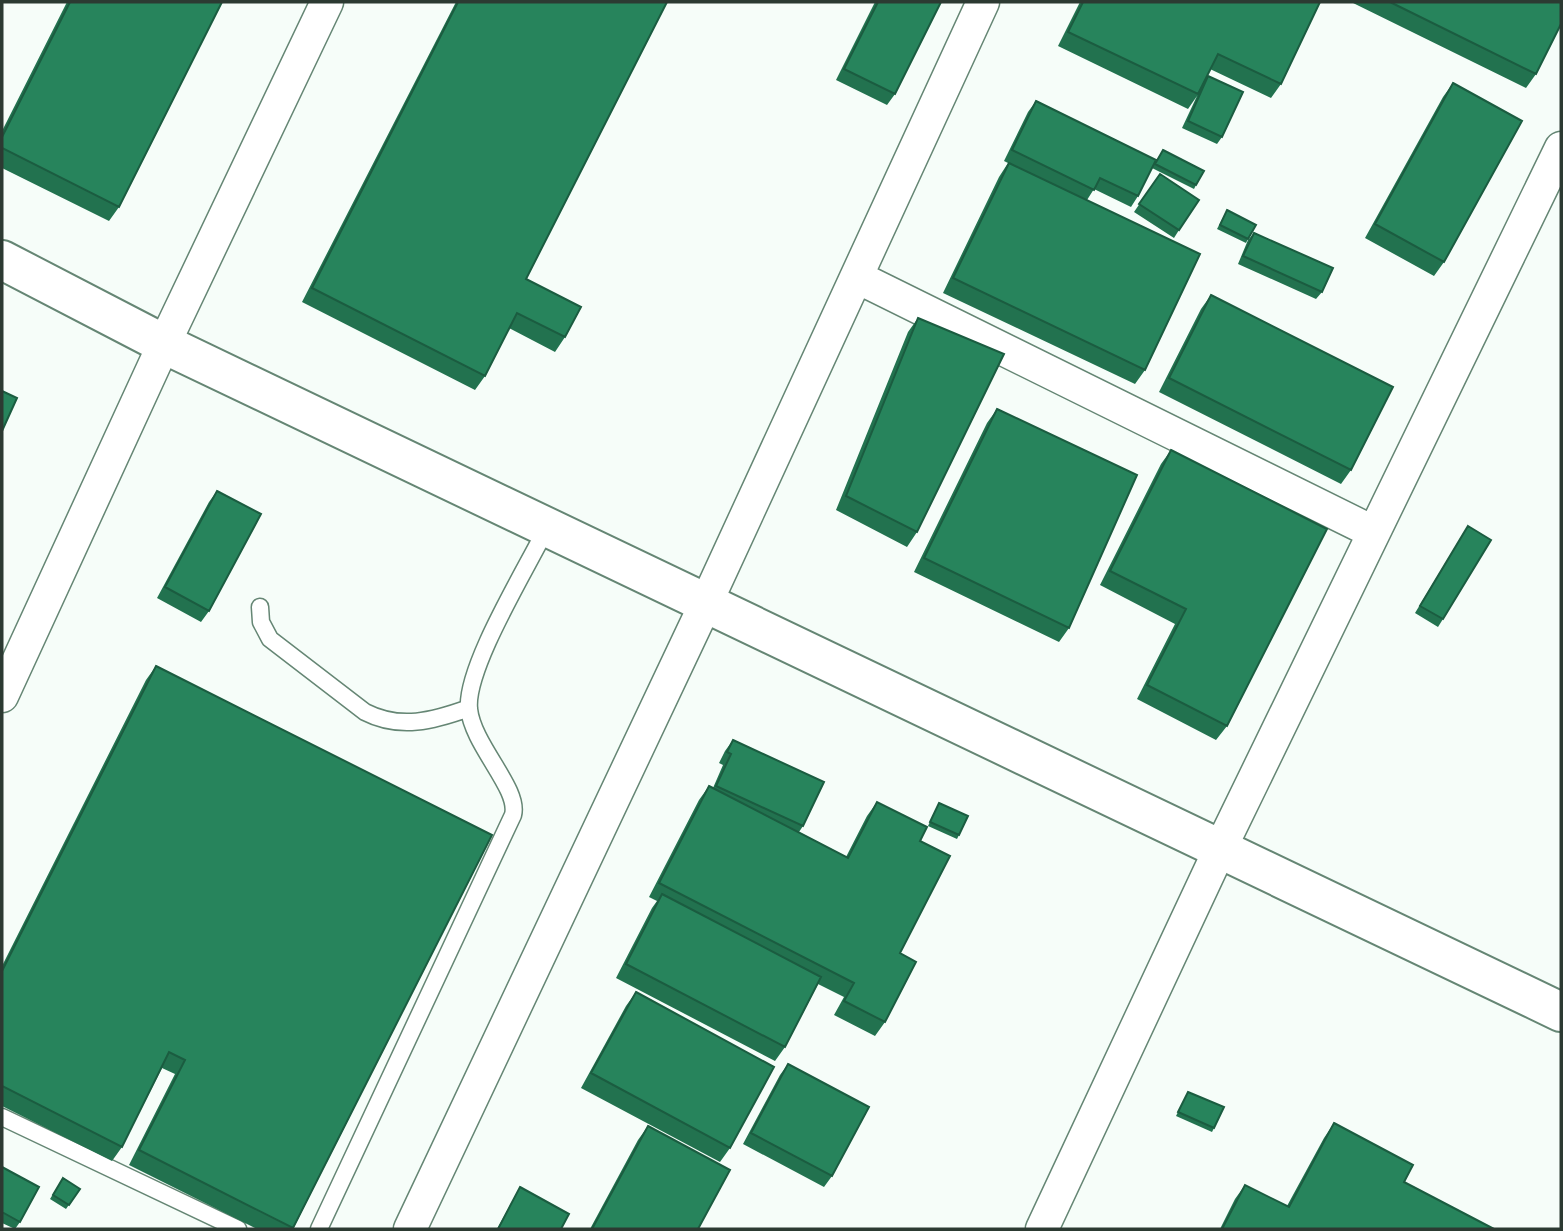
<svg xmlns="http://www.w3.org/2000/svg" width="1563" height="1231" font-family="Mulish,sans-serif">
  <rect width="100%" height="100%" fill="#f6fdf9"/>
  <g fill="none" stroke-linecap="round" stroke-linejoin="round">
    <defs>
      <path id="service" d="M260,607L261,622L270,639L365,712C400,730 433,721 469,708
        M2,1117L238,1229
        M319,1229L513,815C520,789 473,746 469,709C465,668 527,568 547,527"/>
      <path id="minor" d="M857,277L1373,532
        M2,696L164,344L327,2
        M410,1229L706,603L983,2
        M1042,1229L1220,849L1561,148"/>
      <path id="tertiary" d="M2,260L164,344L1561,1012"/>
    </defs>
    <use href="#service" stroke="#658674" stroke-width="19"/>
    <use href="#minor" stroke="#658674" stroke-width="35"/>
    <use href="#tertiary" stroke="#658674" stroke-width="42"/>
    <use href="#service" stroke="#fff" stroke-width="16"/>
    <use href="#minor" stroke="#fff" stroke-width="32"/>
    <use href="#tertiary" stroke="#fff" stroke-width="38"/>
  </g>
  <path fill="#22724f" d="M67,2H222L119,207L109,221L2,168V131Z
    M456,2H667L526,279L565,337L555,352L509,328L485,376L475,390L302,302Z
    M875,2H941L895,94L887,105L836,80Z
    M1080,2H1320L1281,84L1271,98L1210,69L1205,81L1208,76L1222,137L1217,144L1182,128L1197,96L1188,109L1058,46Z
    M1351,2H1561L1536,74L1526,88Z
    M1453,83L1444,262L1434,276L1365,238L1443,97Z
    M1036,101L1138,196L1131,207L1094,189L1087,200L1145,370L1135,384L943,293L999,177L1008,163L1004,161L1028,112Z
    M1163,150L1196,185L1194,189L1152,168Z
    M1160,174L1179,230L1174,238L1134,212Z
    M1227,210L1248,239L1246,243L1217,229Z
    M1254,233L1322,292L1316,299L1238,264L1248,240Z
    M1211,295L1351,470L1341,484L1159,392L1201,309Z
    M918,318L917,532L907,547L836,510L908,332Z
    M997,409L1069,628L1059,642L914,572L987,423Z
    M1171,450L1227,726L1216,740L1137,699L1175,624L1100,585L1161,464Z
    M217,491L209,611L201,622L157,598L209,502Z
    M1468,526L1443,619L1438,627L1415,613Z
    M156,666L492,835L293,1229H257L129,1165L175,1074L162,1068L122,1147L112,1161L2,1106V966L146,680Z
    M733,740L803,826L799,832L846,857L867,816L877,802L920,841L900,953L885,1022L875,1036L834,1015L844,997L818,984L785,1047L775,1061L616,978L652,908L657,901L649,897L699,800L709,786L713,788L723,765L719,763L725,751Z
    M939,803L959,835L957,839L928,826Z
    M636,992L730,1148L720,1162L581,1088L626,1006Z
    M788,1064L832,1176L824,1187L743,1144L780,1075Z
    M1188,1092L1214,1128L1212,1132L1176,1116Z
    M1334,1123L1404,1182L1494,1229H1220L1235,1199L1245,1185L1287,1206L1324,1138Z
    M648,1126L698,1229H590L638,1140Z
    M2,1167L20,1222L15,1229L2,1223Z
    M63,1178L80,1189L66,1209L50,1199Z
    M520,1187L561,1229H497Z"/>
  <path fill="#27845c" stroke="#1b5c40" stroke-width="2" d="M70,2H222L119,207L2,148V137Z
    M458,2H667L526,279L581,307L565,337L517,313L485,376L312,288Z
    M878,2H941L895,94L844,69Z
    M1083,2H1320L1281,84L1218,54L1198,94L1068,32Z
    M1390,2H1561V24L1536,74Z
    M1208,76L1243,92L1222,137L1188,121Z
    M1453,83L1522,121L1444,262L1375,224Z
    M1036,101L1156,160L1138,196L1100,178L1094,190L1012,150Z
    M1163,150L1204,171L1196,185L1155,164Z
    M1009,163L1200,254L1145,370L953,278Z
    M1160,174L1199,200L1179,230L1139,204Z
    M1227,210L1256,225L1248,239L1220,225Z
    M1254,233L1333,268L1322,292L1243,256Z
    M1211,295L1393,387L1351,470L1169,378Z
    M918,318L1004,354L917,532L846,496Z
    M2,391L17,398L2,431Z
    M997,409L1137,475L1069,628L924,558Z
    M1171,450L1327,529L1227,726L1147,685L1186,609L1110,571Z
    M217,491L261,514L209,611L165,587Z
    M1468,526L1491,540L1443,619L1420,606Z
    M156,666L492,835L293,1228L139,1150L185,1060L169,1052L122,1147L2,1086V971Z
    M733,740L824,782L803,826L716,786L731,754L727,752Z
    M709,786L848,858L877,802L927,827L920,841L950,856L900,953L916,962L885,1022L844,1001L854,983L659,883Z
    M939,803L968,816L959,835L930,822Z
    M662,894L821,977L785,1047L626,964Z
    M636,992L774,1067L730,1148L591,1073Z
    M788,1064L869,1107L832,1176L751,1133Z
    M1188,1092L1224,1107L1214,1128L1178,1112Z
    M1334,1123L1413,1165L1404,1182L1494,1229H1222L1245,1185L1289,1207Z
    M648,1126L730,1170L698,1229H592Z
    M2,1167L39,1187L20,1222L2,1212Z
    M63,1178L80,1189L69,1205L53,1195Z
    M520,1187L569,1214L561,1229H498Z"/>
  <rect width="1563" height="1231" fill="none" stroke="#2c3a32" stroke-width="7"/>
</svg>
